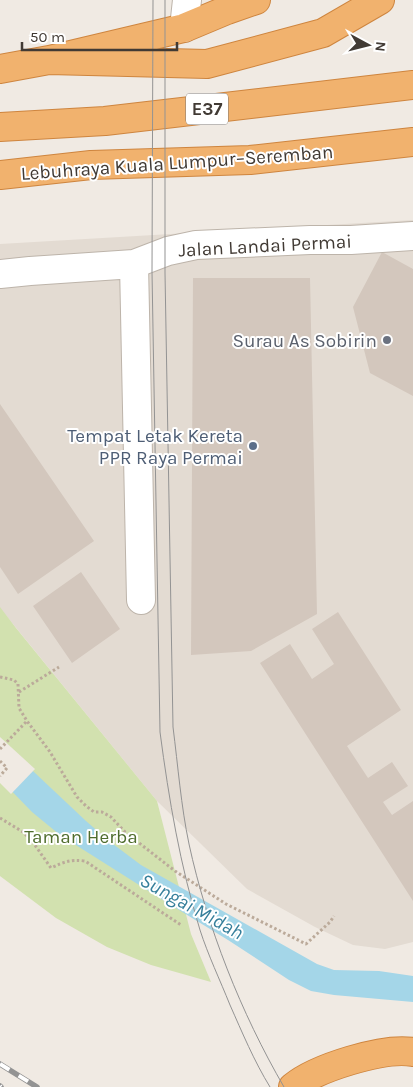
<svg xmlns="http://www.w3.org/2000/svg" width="413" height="1087" font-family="Karla,sans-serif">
  <rect width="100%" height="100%" fill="#f0eae3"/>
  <path fill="#e3dbd2" d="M413,220V942L385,949L353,945L315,927L247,889L157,801L0,608V244Z"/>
  <path fill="#d2e1af" d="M0,607L16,628L157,801L191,934L211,982L151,965L107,947L56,918L0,876Z"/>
  <path fill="#a4d6e8" d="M0,740L86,821L109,841L141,865L317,964L334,970L379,971L413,976V1002L334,995L311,991L289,980L228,940L166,902L60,835L32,812L0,779Z"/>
  <path fill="#f0eae3" d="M0,737L35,769L11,794L0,783Z"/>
  <path fill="#d3c7bd" d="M382,252L413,269V396L370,373L353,307Z
    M193,278H310L317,614L251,651L191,655Z
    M0,404L94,541L18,594L0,567Z
    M81,572L120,629L72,663L33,606Z
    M338,612L401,710L347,746L368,778L392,762L408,786L383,802L392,815L413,801V901L260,663L290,644L312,679L334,664L312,629Z"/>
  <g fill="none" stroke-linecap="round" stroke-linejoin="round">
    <defs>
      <path id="minor" d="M184,28L187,0
        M134,264L141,600
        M0,274L30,271L134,264L168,251L196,245L310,240H351L413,236"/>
      <path id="highway" d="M49,60L207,64L323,33L380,0
        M0,69L49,60L184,28L227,10L256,0
        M0,127L105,121L413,85
        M0,175L91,165L250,160L413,142
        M293,1087C316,1068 383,1047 413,1052"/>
    </defs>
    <use href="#minor" stroke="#bdb4aa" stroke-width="30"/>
    <use href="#highway" stroke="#ce853f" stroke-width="30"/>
    <path stroke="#bbaa9a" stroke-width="3" stroke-dasharray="2.5 2.5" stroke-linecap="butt" d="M0,677L14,680L18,684L19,708L27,721L50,752L77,797L86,806L94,812H102L111,817L125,832L175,871L226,904L306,944L330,922L334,916
      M19,692L59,667
      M0,749L27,721
      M0,761L7,768L0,776
      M0,818L23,832L32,841L51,868C64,862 70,859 85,861L181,925"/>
    <use href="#minor" stroke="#fff" stroke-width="28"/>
    <use href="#highway" stroke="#f1b26e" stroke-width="28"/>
    <path stroke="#939393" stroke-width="1" d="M153,0L152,272L160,732C169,800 180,865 200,930C208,955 220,980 230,1005C242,1032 254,1061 270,1087
      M165,0V273L173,727C178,766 181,806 189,844C207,927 241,1013 284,1087"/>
    <defs>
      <path id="rail" d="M0,1064L37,1087
        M0,1086L1,1087"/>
    </defs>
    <use href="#rail" stroke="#939393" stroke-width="5.5"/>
    <use href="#rail" stroke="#fff" stroke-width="4" stroke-dasharray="11" stroke-linecap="butt"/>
  </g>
  <circle fill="#6b7280" stroke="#fff" stroke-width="2" cx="387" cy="340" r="5"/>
  <circle fill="#5c6f8a" stroke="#fff" stroke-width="2" cx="253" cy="446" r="5"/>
  <g text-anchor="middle" stroke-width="4" stroke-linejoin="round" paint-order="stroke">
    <rect fill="#fff" stroke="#7a7571" stroke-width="1" x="186" y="93.5" width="42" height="31" rx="4"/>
    <g font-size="18" font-weight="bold" fill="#413a34">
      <text x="207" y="115">E37</text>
    </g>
    <g font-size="19" fill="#413a34" stroke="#fff">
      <text transform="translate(177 162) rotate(-4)" y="7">Lebuhraya Kuala Lumpur–Seremban</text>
      <text transform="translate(265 245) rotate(-3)" y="7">Jalan Landai Permai</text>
    </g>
    <g font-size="19" fill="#5b616d" stroke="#fff" text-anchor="end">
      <text x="377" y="347">Surau As Sobirin</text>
    </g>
    <g font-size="19" fill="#4e5e75" stroke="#fff" text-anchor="end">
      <text x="243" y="442">Tempat Letak Kereta<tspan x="243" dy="22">PPR Raya Permai</tspan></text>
    </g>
    <g font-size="19" fill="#4f6d2d" stroke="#fff">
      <text x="81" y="843">Taman Herba</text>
    </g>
    <g font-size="20" font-style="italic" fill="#367f9b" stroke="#fff">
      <text transform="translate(192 906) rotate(29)" y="7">Sungai Midah</text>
    </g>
  </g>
  <g transform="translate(368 45) rotate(97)" stroke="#ffffff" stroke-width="4" paint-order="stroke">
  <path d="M0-4L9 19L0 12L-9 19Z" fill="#413a34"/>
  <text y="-8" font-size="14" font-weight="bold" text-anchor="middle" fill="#413a34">N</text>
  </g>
  <path d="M22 42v8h155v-8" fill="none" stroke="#413a34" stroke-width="2.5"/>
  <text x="30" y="42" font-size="15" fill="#413a34" stroke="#ffffff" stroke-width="4" paint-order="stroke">50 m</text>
</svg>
